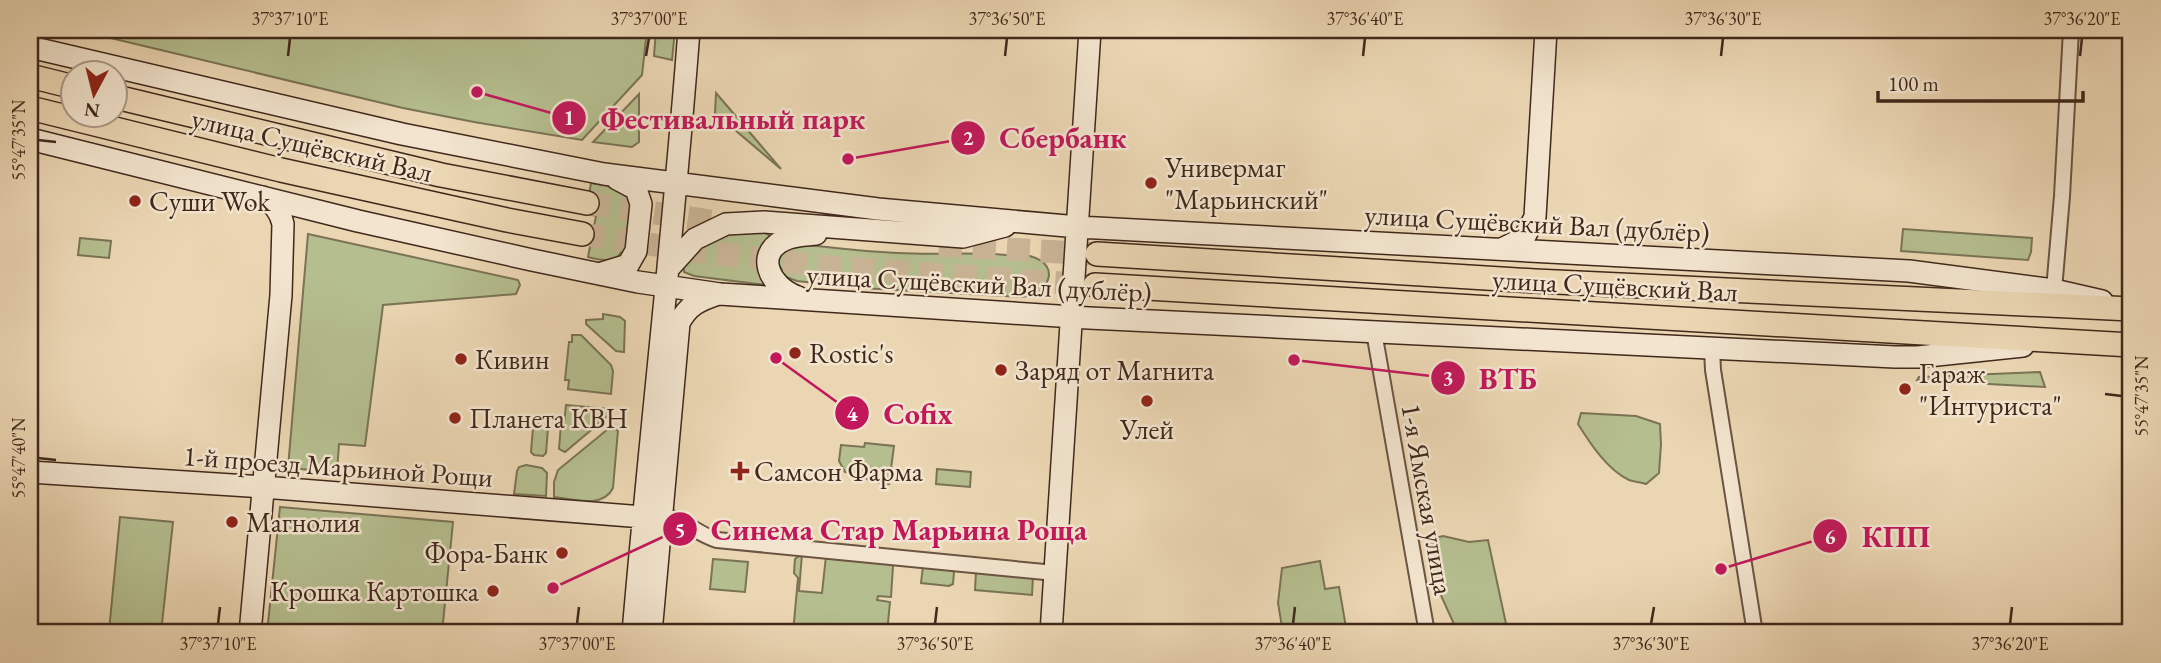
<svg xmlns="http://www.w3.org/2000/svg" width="2161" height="663" font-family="'EB Garamond',serif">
  <rect width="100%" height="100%" fill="#ebd6b3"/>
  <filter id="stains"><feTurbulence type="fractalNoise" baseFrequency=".00286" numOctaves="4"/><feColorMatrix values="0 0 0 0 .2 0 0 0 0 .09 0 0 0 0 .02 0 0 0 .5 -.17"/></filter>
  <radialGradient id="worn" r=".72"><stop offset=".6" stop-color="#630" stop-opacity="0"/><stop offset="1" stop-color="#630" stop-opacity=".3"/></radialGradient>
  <path fill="#b5be8f" stroke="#7a7355" stroke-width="2" d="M77,30H647L642,75L582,140L474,122L403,108Z
    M656,30H675L672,60L654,56Z
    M716,93L781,169L715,113Z
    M639,94V142L632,147L593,142Z
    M591,183L615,187L629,199C630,212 628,251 616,258C607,262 596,259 588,257L596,216L586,213Z
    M1903,229L2032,238L2031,252L2028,260L1901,251Z
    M743,231L765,233L770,236L762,277L765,285L694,276L684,272C680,248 725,235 743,231Z
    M308,234L518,280L520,285L516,294L383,305L365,446L339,444L337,472L288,468Z
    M80,238L111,241L109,258L78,255Z
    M797,244C830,247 865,252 898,253C934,255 970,252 1006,255C1015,255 1025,254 1033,257C1061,266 1049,295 1021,297L860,288L797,281L786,277L778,263L781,253Z
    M603,314L620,317L625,321L624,352L616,351L586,324V320L603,319Z
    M572,335H581L611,365L613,371L611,394L568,389L569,380H565L569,342H572Z
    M2040,372L2045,387L1917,380L1919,377Z
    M566,405L609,409V415L565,452L559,449L561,424H564Z
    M1581,413L1636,416L1660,424L1661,444L1659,473L1646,484C1640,482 1634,482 1629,480C1607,470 1590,443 1578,424Z
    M537,424L544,425L548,428L546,453L543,456L534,455L531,452L533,427Z
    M608,429L618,430L613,488C603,509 572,499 554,497V482L558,470Z
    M865,443L894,446L889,484L870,481L860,474L845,472L839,461L841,445L864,447Z
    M526,465L542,468L547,473L546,496L514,494L517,471L519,467Z
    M937,469L971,472L970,487L936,484Z
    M280,507L453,522L442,633H267Z
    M120,517L173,522L161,633L109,631Z
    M1443,536L1469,542L1488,540L1508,633H1458L1434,580L1427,540Z
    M802,554L799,591L822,593L826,556L889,562L893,566L891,597L878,596L877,600L890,602L887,633H793L798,578L794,573L795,559Z
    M713,559L748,562L745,592L710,589Z
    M1320,561L1325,589L1339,587L1347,633H1283L1278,603L1282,568Z
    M923,566L951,569L954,572L953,584L949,586L921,583Z
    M976,571L1033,577L1032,595L975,590Z"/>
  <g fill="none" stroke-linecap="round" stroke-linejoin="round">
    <path stroke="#c9b395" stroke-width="23" stroke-dasharray="23 11" stroke-linecap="butt" d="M587,203L738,225
      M582,234L702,252L830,267L1094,285
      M939,245L1094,254"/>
    <defs>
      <path id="street" d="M2054,290L2062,196L2071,30
        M1374,332L1427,633
        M1712,348L1713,370L1755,633
        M662,516C686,519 696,534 717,540L1055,573"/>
      <path id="secondary" d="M30,47L402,134L604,174L878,209L1078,227L1909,271L2054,290L2102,301
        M30,139L358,221L532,260L638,282L720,294L1089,318L1895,357H1918L2023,346
        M1502,249L1524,238L1535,217L1546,30
        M668,269L695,239L726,224L764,222L963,237L1005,226
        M602,273L628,265L636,251L641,204L636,189L617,179
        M798,297C769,287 752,251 789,238C797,235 808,235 816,234
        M30,472L263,487L643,517
        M250,633L281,295L283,224C280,211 274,204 263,197
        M633,633C650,432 674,231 689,30
        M651,633L679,323C688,305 700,300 718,294
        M1051,633L1090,30"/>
      <path id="primary" d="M30,76L74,87
        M116,97L441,175L587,203
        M30,108L281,170L507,220L582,234
        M1097,254L1535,281L2131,309
        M1095,285L2131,345"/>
    </defs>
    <use href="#street" stroke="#6b5441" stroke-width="18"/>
    <use href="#secondary" stroke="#40281b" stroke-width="24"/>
    <use href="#primary" stroke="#40281b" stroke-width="26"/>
    <use href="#street" stroke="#f2e4ce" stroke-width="14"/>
    <use href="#secondary" stroke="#f2e4ce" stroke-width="21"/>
    <use href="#primary" stroke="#ebd6b3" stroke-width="23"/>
  </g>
  <path fill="none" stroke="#40281b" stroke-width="2.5" d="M288,56L290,38M646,56L649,38M1005,56L1007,38M1363,56L1365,38M1721,56L1723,38M2080,56L2082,38M38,140L56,142M2105,394L2122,396M38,458L56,460M218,624L220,607M577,624L579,607M935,624L937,607M1293,624L1295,607M1651,624L1654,607M2010,624L2012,607"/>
  <g fill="#8f2418" stroke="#f2e4ce" stroke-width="2.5">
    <circle cx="1151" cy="183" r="7"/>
    <circle cx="135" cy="201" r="7"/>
    <circle cx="795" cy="353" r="7"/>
    <circle cx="461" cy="359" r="7"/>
    <circle cx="1001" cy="370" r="7"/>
    <circle cx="1905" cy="389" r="7"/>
    <circle cx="1147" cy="401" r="7"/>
    <circle cx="455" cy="418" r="7"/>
    <path d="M736.5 460.5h7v7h7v7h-7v7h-7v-7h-7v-7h7z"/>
    <circle cx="232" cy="522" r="7"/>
    <circle cx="562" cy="553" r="7"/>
    <circle cx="493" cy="591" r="7"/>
  </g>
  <g text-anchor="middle" stroke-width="5" stroke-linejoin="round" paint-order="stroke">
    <g font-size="28" fill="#40281b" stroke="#f2e4ce">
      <text transform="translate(312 145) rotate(13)" y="10">улица Сущёвский Вал</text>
      <text transform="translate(1537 223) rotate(3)" y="10">улица Сущёвский Вал (дублёр)</text>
      <text transform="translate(979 283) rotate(3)" y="10">улица Сущёвский Вал (дублёр)</text>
      <text transform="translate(1615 285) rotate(3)" y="10">улица Сущёвский Вал</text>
      <text transform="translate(338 466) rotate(4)" y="10">1-й проезд Марьиной Рощи</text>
      <text transform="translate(1428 499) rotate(80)" y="10">1-я Ямская улица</text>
    </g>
    <g font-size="28" fill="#40281b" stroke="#f2e4ce" text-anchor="start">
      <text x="1165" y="177">Универмаг<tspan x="1165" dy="32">"Марьинский"</tspan></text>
      <text x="149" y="211">Суши Wok</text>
      <text x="809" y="363">Rostic's</text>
      <text x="475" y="369">Кивин</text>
      <text x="1015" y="380">Заряд от Магнита</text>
      <text x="1919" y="383">Гараж<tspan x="1919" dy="32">"Интуриста"</tspan></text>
      <text x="469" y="428">Планета КВН</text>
      <text x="1147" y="439" text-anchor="middle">Улей</text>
      <text x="754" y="481">Самсон Фарма</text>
      <text x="246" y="532">Магнолия</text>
      <text x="548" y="563" text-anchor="end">Фора-Банк</text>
      <text x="479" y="601" text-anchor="end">Крошка Картошка</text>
    </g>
  </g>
  <path fill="none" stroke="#c2185b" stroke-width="2.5" d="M477 92L569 118M848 159L968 138M1294 360L1448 378M776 358L852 413M553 588L680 529M1721 569L1830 536"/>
  <g fill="#c2185b" stroke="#f2e4ce" stroke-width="2.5">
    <circle cx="477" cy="92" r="7"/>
    <circle cx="848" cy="159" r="7"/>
    <circle cx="1294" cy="360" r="7"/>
    <circle cx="776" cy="358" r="7"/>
    <circle cx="553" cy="588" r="7"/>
    <circle cx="1721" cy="569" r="7"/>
    <circle cx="569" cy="118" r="18"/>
    <circle cx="968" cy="138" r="18"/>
    <circle cx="1448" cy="378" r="18"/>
    <circle cx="852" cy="413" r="18"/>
    <circle cx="680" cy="529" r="18"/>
    <circle cx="1830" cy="536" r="18"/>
  </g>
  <g font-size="21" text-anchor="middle" font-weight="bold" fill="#fff">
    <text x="569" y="125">1</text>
    <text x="968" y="145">2</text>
    <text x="1448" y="385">3</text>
    <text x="852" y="421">4</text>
    <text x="680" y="537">5</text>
    <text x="1830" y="544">6</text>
  </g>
  <g font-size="30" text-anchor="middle" font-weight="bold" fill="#c2185b" stroke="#f2e4ce" stroke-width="5" stroke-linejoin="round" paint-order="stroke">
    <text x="733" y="129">Фестивальный парк</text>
    <text x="1063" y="148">Сбербанк</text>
    <text x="1508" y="389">ВТБ</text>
    <text x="918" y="424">Cofix</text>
    <text x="899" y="540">Синема Стар Марьина Роща</text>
    <text x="1896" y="547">КПП</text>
  </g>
  <rect width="2161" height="663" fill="none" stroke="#ebd6b3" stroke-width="77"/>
  <g transform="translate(94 94) rotate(187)"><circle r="33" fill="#f2e4ce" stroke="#ab9986" stroke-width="2"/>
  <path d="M0-5L12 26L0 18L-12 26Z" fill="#8f2418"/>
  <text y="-10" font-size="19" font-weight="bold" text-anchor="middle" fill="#40281b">N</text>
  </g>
  <path d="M1878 91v10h205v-10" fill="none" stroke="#40281b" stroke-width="3.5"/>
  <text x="1888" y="91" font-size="21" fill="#40281b" stroke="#f2e4ce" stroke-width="5" paint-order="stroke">100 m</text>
  <rect x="38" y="38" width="2084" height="586" fill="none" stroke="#40281b" stroke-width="2.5"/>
  <g font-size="18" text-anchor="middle" fill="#40281b">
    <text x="290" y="25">37°37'10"E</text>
    <text x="649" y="25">37°37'00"E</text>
    <text x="1007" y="25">37°36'50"E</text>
    <text x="1365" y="25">37°36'40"E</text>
    <text x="1723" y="25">37°36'30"E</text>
    <text x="2082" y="25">37°36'20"E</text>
    <text transform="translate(19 140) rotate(-90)" y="6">55°47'35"N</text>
    <text transform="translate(2142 396) rotate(-90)" y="6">55°47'35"N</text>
    <text transform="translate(19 458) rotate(-90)" y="6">55°47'40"N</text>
    <text x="218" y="650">37°37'10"E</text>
    <text x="577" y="650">37°37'00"E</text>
    <text x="935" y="650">37°36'50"E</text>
    <text x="1293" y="650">37°36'40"E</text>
    <text x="1651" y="650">37°36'30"E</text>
    <text x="2010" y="650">37°36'20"E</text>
  </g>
  <rect width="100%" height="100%" filter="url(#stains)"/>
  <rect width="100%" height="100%" fill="url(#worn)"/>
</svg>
